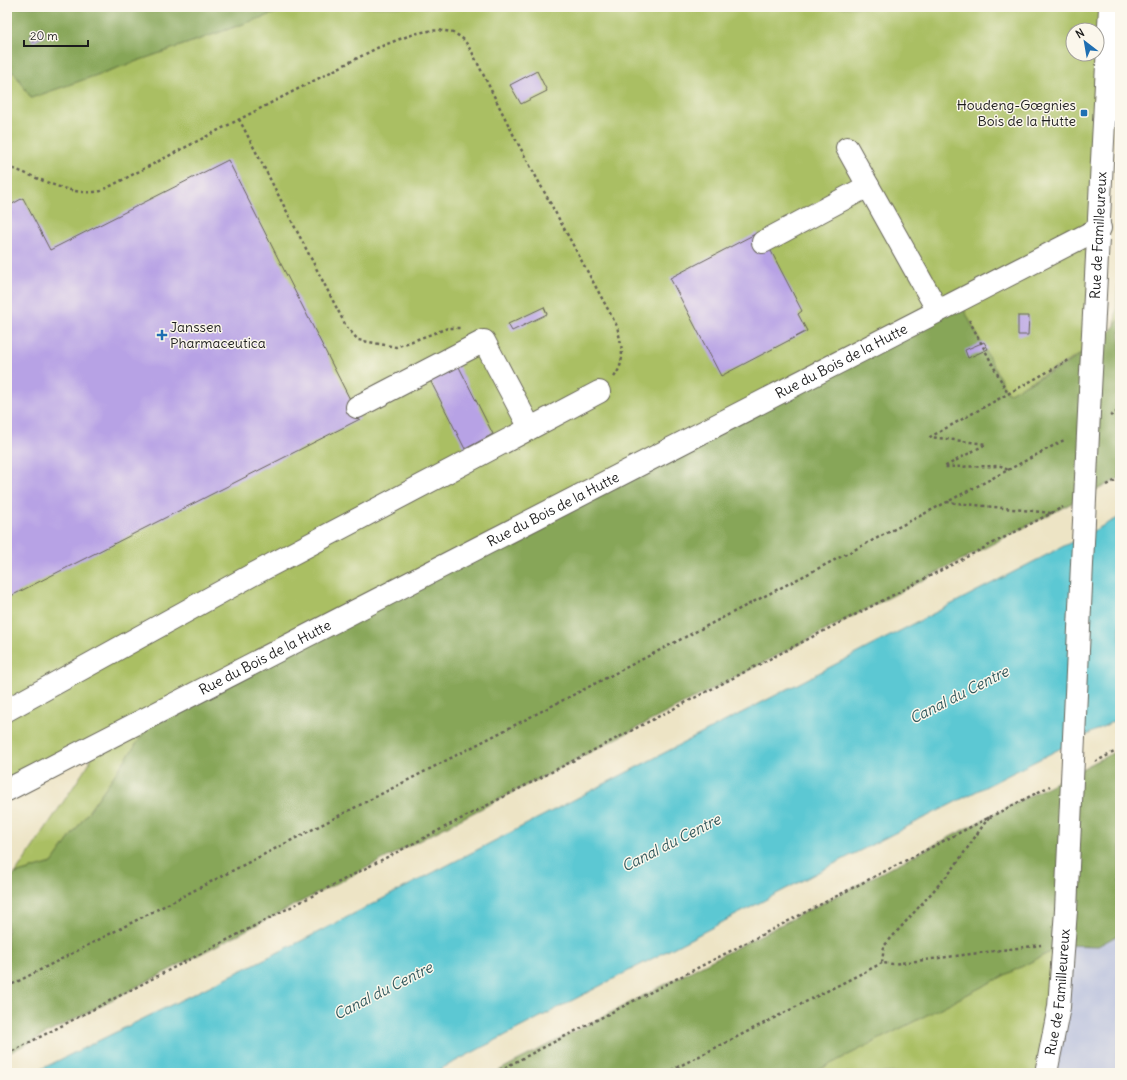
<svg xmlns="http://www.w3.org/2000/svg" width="1127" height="1080" font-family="Delius,sans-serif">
  <rect width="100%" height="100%" fill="#fbf7ec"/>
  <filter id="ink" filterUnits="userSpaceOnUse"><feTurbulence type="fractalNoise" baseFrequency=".025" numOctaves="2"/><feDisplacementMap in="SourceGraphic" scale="8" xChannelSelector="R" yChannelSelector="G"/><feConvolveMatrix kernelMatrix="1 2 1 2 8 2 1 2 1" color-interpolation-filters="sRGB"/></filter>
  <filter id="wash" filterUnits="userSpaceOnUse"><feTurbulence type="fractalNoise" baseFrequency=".012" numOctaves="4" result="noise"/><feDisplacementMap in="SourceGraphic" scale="16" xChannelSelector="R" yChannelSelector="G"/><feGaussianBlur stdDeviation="0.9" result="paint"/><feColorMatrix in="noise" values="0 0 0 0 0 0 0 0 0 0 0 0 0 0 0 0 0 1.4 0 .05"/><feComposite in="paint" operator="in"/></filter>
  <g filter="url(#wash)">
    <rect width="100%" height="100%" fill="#ede4c5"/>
    <path fill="#bcc3de" d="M1120,934V1073H840L1064,945L1098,946Z"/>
    <path fill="#aabf63" stroke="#636e40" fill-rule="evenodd" d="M292,7H1110L1092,348L1008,394L959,301L159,712L52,863L15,874L88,765L97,744L7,790V75L14,72L31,98ZM1073,30H1097V54H1073Z
      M1120,254V319L1115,326Z
      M1064,945L1046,1073H813Z"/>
    <path fill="#87a659" stroke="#52613a" d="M7,7H292L31,98L14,72L7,75Z
      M959,300L1008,394C1045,374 1096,354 1120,319V478L7,1054V879L15,874L52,863L159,712Z
      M1120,749V934L1098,946L1064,945L813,1073H494Z"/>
    <path fill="#5cc8d3" stroke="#3c7278" d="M1120,517V718L832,865L433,1073H33L303,940Z"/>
    <g id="blocks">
      <path fill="#b7a2e5" d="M41,29L45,36L33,42L30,35Z
        M537,71L547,91L521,104L510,85Z
        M228,160L360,419L7,598V207L23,198L50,250Z
        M757,233L770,249L802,311L798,314L807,331L721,376L670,278Z
        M544,307L547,314L512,331L508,324Z
        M1018,316H1029L1028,335H1018Z
        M984,342L988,349L968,358L965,350Z
        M458,365L493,434L465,449L430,380Z"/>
    </g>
  </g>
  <g filter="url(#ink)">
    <use href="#blocks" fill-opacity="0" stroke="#656257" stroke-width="1"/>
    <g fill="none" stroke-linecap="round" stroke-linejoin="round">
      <defs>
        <g id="minor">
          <path d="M847,148L938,311"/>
          <path d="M763,242L868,186"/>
          <path id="s1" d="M1090,391L1110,7"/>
          <path d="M357,407L484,341L530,428"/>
          <path d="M7,710L250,576L599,392"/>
          <path id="s2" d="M7,790L1100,228"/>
          <path id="s3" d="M1046,1073L1059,1007L1066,910"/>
        </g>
      </defs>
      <use href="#minor" stroke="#656257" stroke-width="24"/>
      <path stroke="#656257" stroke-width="2.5" stroke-dasharray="3 3" stroke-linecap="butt" d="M239,119L346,326L358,340L396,347L448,328H460
        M7,169H14C42,179 71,197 101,191L377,48C401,39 440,19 463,39C466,42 469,48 472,52L515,138L617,326C621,345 627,360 614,377
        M969,320L1008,394
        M1110,416L1120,410
        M1008,470L1066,439
        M1107,485L1120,478
        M1051,513L947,502L1008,470L1001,466L944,467L986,444L930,437L1069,360
        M1095,762L1120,749
        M989,817L952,870L884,946L882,963L893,964L1041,945
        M7,987L947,502
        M7,1054L1063,507
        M494,1073L1050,786
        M666,1073L882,963"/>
      <use href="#minor" stroke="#fff" stroke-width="22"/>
      <defs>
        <path id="minor-bridge" d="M1066,910L1090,391"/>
      </defs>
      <use href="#minor-bridge" stroke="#656257" stroke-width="24" stroke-linecap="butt"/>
      <use href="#minor-bridge" stroke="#fff" stroke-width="22"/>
    </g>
  </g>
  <g fill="#1f6fb2" stroke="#fbf7ec" stroke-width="1.5">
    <rect x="1080" y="109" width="8" height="8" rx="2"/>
    <path d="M160 329h4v4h4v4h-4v4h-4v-4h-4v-4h4z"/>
  </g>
  <g text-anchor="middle" stroke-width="3" stroke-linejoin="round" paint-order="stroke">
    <g font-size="14" fill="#1c1c1c" stroke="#fbf7ec" text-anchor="end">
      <text x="1076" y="110">Houdeng-Gœgnies<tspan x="1076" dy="16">Bois de la Hutte</tspan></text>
      <text x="170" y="332" text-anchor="start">Janssen<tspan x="170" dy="16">Pharmaceutica</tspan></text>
    </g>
    <g font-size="14" fill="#1c1c1c" stroke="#fbf7ec">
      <text dy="5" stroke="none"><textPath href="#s1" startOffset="156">Rue de Familleureux</textPath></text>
      <text dy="5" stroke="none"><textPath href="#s2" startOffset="938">Rue du Bois de la Hutte</textPath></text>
      <text dy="5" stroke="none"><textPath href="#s2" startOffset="614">Rue du Bois de la Hutte</textPath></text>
      <text dy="5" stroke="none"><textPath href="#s2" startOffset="290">Rue du Bois de la Hutte</textPath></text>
      <text dy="5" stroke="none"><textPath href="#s3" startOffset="82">Rue de Familleureux</textPath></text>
    </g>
    <g font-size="15" font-style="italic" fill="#32585c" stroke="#fbf7ec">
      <text transform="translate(959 695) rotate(-27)" y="5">Canal du Centre</text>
      <text transform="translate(671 843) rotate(-27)" y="5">Canal du Centre</text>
      <text transform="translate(383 991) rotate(-27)" y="5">Canal du Centre</text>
    </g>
  </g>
  <rect width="1127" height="1080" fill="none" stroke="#fbf7ec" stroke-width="24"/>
  <g transform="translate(1085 42) rotate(329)"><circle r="19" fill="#fbf7ec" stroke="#a29f99"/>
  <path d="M0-3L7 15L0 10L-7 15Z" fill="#1f6fb2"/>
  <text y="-6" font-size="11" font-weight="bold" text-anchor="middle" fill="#1c1c1c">N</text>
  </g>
  <path d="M24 40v6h64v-6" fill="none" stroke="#1c1c1c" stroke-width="2"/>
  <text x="30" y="40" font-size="12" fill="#1c1c1c" stroke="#fbf7ec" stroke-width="3" paint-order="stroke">20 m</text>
</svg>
